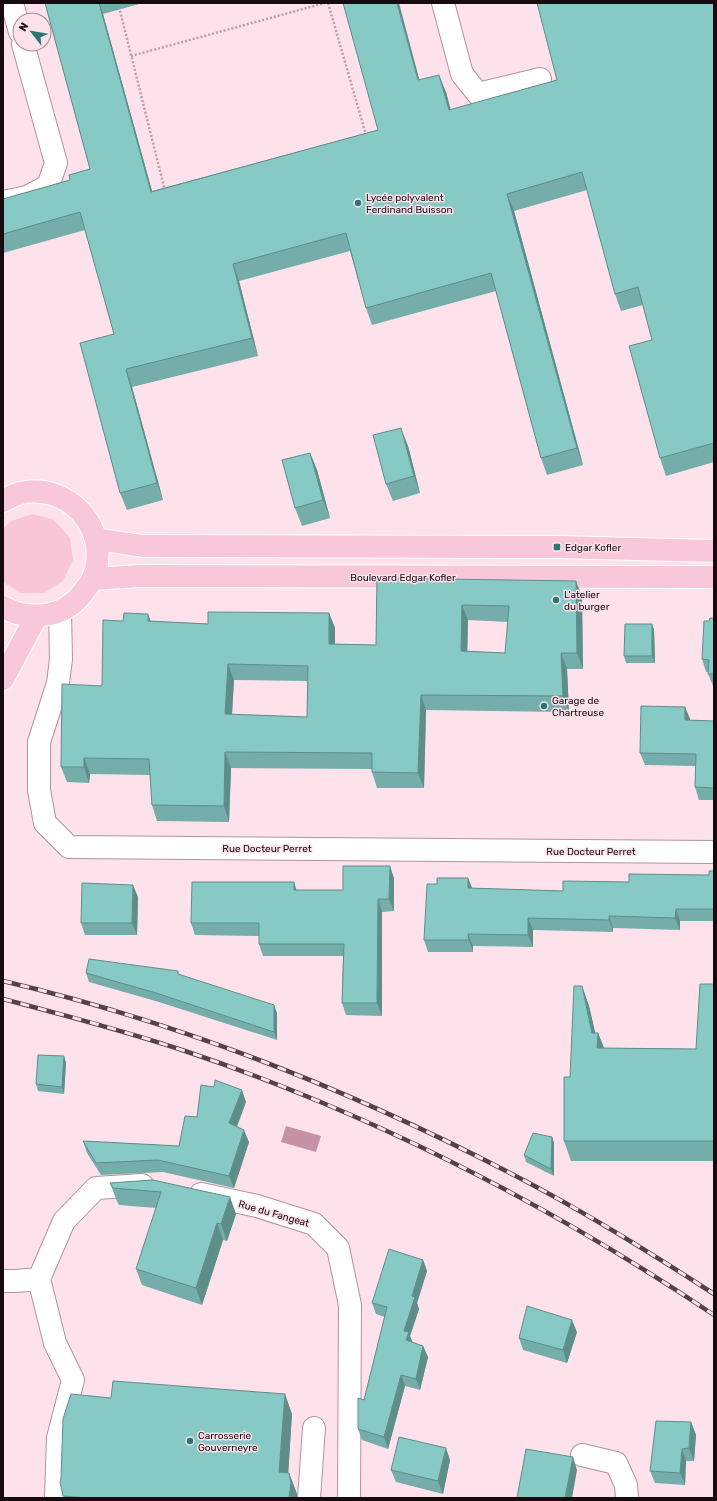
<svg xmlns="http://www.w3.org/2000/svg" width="717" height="1501" font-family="Rubik,sans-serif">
  <rect width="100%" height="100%" fill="#fee2eb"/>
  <path fill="#f9c6d8" d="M33,514L54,520L70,538L73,560L63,581L44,593H21L3,582V529L11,521Z"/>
  <path fill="#c592a5" d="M286,1126L321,1136L316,1152L281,1142Z"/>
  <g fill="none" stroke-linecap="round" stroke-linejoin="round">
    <defs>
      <path id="minor" d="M12,3L20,32
        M443,3L462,74L478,94L540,79
        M3,202L27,197L48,186L56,163L23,44
        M60,612L61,659L58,683L39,742V790L45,823L69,847L714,852
        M201,1194L257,1206L314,1224L338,1248L350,1305L349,1498
        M39,1279L55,1343L73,1380L58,1438L56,1498
        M3,1281H15L39,1279L64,1221L96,1188L142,1185
        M582,1455L616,1463L626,1485L627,1498
        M309,1498L314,1428"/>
      <path id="major" d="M3,501C8,498 14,495 20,493C69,482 112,530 93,578C91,583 87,587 84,591C76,603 64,611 50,614C33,617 18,616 3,607
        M96,539L142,546L557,547L714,551
        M93,579L140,576L714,577
        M3,679L36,617"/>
    </defs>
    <use href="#minor" stroke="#b2929d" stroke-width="24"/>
    <use href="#major" stroke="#fff" stroke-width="24"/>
    <path stroke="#b7a0a8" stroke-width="2.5" stroke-dasharray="2 2" stroke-linecap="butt" d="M118,3L165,191
      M328,3L366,135
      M131,56L325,3"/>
    <use href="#minor" stroke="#fff" stroke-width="22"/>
    <use href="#major" stroke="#f9c7da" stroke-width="22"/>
    <defs>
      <path id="rail" d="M3,981C186,1024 363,1095 529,1183C593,1217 654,1255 714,1294
        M3,999C64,1015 125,1031 185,1051C373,1114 550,1205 714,1315"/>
    </defs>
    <use href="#rail" stroke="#534248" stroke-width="4.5"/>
    <use href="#rail" stroke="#fee2eb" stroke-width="3" stroke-dasharray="9" stroke-linecap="butt"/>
  </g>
  <path fill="#74ada9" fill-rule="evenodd" d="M45,3H143L103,14L152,191L378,130L420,80L446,92L451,110L557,80L714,3V462L666,476L660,458L652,340L643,305L621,311L615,294L587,190L514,211L583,465L547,475L541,458L496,291L372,325L366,308L350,251L239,281L258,356L132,387L163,500L127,510L120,493L114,334L85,230L3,253V199L70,180L90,169Z
    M408,446L420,493L393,501L386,484Z
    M310,453L317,470L330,518L302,526L295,508Z
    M377,578L582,597L583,669H567L569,712L426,710L424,788H377L372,772V769L231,768L229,822L157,821L152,805L150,775L90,774L89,783L67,782L61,767L102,686L151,621L208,624L329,613L335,628V644L376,645ZM468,620L508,622L505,653L467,651ZM234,680L307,681V717L232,714Z
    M714,618V686H713L708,674V672H706L702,659L709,621Z
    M652,624L654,630L655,663H626L624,656Z
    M685,707L690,719V721H714V800H699L695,787L696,766L645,765L640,753Z
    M714,871V921H680V930L613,928V932L533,930V947L473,946V952H428L424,940L437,884L468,878L472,888L563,891L629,882L709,875Z
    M394,878V911L382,912V1016L346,1015L342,1003L343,956H263L259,944V936L195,935L191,923L294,882L296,890H343Z
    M138,897L137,935H85L81,923Z
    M86,973L179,974L277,1013V1040L159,1002L89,982Z
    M714,984V1161H571L564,1141L570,1077L582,986L589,1006L595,1033H598L604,1048L696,1049Z
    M64,1056L66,1063L64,1094L38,1091L36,1084Z
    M246,1102L237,1127L249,1142L234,1188L163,1172L101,1175L87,1153L83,1141L179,1146L197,1117Z
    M552,1137L554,1143V1176L526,1162L524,1155Z
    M153,1180L236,1214L227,1241L223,1240L202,1305L142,1285L136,1269L156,1208L119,1205L116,1199L110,1183Z
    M423,1260L427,1271L417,1303L419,1309L410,1336L412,1342L423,1346L428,1357L420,1390L405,1386L388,1449L362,1440L358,1429L364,1400L385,1317L376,1314L372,1303Z
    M577,1332L567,1363L523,1350L519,1338Z
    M111,1398L292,1414L288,1473H289L297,1494V1498H63V1496Z
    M691,1422L696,1435L694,1461H686L685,1485L655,1483L650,1471Z
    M450,1460L443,1494L396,1482L391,1470Z"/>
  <path fill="#5e8d8a" d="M99,3L103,14L157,209L151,192Z
    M397,3H399L424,97L418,80Z
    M439,75L446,92L455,128L449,110Z
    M507,194L514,211L583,465L577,448Z
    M233,264L239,281L258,356L252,338Z
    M126,369L132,387L163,500L157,483Z
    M401,428L408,446L420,493L414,476Z
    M310,453L317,470L330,518L323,500Z
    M576,581L582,597L583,669L577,653Z
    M462,605L468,620L467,667L461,651Z
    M329,613L335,628V659L329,644Z
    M148,614L154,630L148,621Z
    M652,624L654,630L655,663L652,656Z
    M561,653L567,669L569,712L563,696Z
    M228,664L234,680L231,730L225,714Z
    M421,695L426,710L424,788L418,773Z
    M685,707L690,719V733L685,720Z
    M225,752L231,768L229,822L224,806Z
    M84,758L90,774L89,783L84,767Z
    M390,866L394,878V911L389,899Z
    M468,878L473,890L468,888Z
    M294,882L298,895L294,890Z
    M133,885L138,897L137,935L132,923Z
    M378,899L382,912V1016L377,1003Z
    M676,909L680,921V930L675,918Z
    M609,916L613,928V932L609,920Z
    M528,918L533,930V947L528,935Z
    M468,934L473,946V952L469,940Z
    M582,986L589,1006L598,1044V1033L606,1053L597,1048L592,1033Z
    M274,1005L277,1013V1040L274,1032Z
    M64,1056L66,1063L64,1094L62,1087Z
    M242,1090L246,1102L233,1136L229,1123Z
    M244,1130L249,1142L234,1188L229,1176Z
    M552,1137L554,1143V1176L551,1169Z
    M230,1197L236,1214L227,1241L221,1224Z
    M217,1223L223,1240L202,1305L196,1288Z
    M423,1260L427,1271L417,1303L419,1309L410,1336L413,1343L406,1340L404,1331L412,1296Z
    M572,1320L577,1332L567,1363L563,1350Z
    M423,1346L428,1357L420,1390L416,1379Z
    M401,1375L405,1386L388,1449L384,1437Z
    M285,1394L292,1414L287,1493L279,1472Z
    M691,1422L696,1435L694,1461L689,1448Z
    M446,1448L450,1460L443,1494L438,1481Z
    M682,1449L686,1461L685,1485L680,1473Z
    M573,1457L577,1470L572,1498H565Z
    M289,1473L297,1494V1498H289Z"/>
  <path fill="#87c9c5" stroke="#5e8d8a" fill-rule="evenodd" d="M45,3H99L151,192L378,130L343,3H397L418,80L439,75L449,110L557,80L537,3H714V443L660,458L629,346L652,340L638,287L615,294L582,172L507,194L577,448L541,458L491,273L366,308L346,233L233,264L252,338L126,369L157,483L120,493L80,343L114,334L80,212L3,234V199L70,180L69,175L90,169Z
    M401,428L414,476L386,484L373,435Z
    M310,453L323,500L295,508L282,460Z
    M377,578L576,581L577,653H561L563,696L421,695L418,773L372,772V753L225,752L224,806L152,805L149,759L84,758V767H61L62,684L102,686L103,620L123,621L124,613L148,614V621L208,624V612L329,613V644L376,645ZM462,605L509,606L505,653L461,651ZM228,664L308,666L307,717L225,714Z
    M710,618H714V674H708L709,660L702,659L704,621H709Z
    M625,624H652V656H624Z
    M641,706L685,707V720L714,721V788L695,787L696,754L640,753Z
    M343,866H390L389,899H378L377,1003H342L344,944H259V923H191L192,882H294V890H343Z
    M709,871H714V909H676L675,918L609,916V920L528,918V935L468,934L469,940H424L427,884H437V878H468V888L563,891V881L629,882V874L709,875Z
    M82,883L133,885L132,923H81Z
    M89,959L178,971V974L274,1005V1032L156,993L86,973Z
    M700,984H714V1141H564V1077H570L574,986H582L592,1033H598L597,1048L696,1049Z
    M38,1055L64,1056L62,1087L36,1084Z
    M215,1080L242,1090L229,1123L244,1130L229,1176L158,1160L96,1163L83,1141L179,1146L185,1116L197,1117L201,1085L214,1087Z
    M533,1133L552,1137L551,1169L524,1155Z
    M153,1180L230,1197L221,1224L217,1223L196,1288L136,1269L161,1192L113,1188L110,1183Z
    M389,1249L423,1260L412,1296L415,1297L404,1331L409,1332L406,1340L423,1346L416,1379L401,1375L384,1437L358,1429V1398L364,1400L387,1307L372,1303Z
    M527,1306L572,1320L563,1350L519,1338Z
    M113,1381L285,1394L279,1472L289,1473L291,1483L289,1498H88L63,1496L60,1482L61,1478L63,1419L71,1394L111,1398Z
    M656,1421L691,1422L689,1448L682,1449L680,1473L650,1471Z
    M399,1437L446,1448L438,1481L391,1470Z
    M526,1449L573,1457L565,1498H517Z"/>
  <g fill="#2b7572" stroke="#fee2eb" stroke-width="1.5">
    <circle cx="358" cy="203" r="4"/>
    <rect x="553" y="543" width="8" height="8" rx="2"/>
    <circle cx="556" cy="600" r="4"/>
    <circle cx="544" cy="706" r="4"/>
    <circle cx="190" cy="1441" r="4"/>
  </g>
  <g text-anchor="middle" stroke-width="3" stroke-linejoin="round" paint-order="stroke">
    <g font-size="10" fill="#170b10" stroke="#fee2eb" text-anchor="start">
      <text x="366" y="201">Lycée polyvalent<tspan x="366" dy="12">Ferdinand Buisson</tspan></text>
      <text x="565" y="551">Edgar Kofler</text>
      <text x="564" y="598">L'atelier<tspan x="564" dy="12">du burger</tspan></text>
      <text x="552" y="704">Garage de<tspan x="552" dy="12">Chartreuse</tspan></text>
      <text x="198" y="1439">Carrosserie<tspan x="198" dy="12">Gouverneyre</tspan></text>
    </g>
    <g font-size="10" fill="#170b10" stroke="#fee2eb">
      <text x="403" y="581">Boulevard Edgar Kofler</text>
      <text x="267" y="852">Rue Docteur Perret</text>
      <text x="591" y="855">Rue Docteur Perret</text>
      <text transform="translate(274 1213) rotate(16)" y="4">Rue du Fangeat</text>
    </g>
  </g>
  <rect width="717" height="1501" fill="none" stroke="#170b10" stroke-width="8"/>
  <g transform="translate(32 32) rotate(301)"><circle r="19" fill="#fee2eb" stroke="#a28c93"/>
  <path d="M0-3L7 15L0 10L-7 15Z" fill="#2b7572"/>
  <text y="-6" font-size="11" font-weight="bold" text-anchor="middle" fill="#170b10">N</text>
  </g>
</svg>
